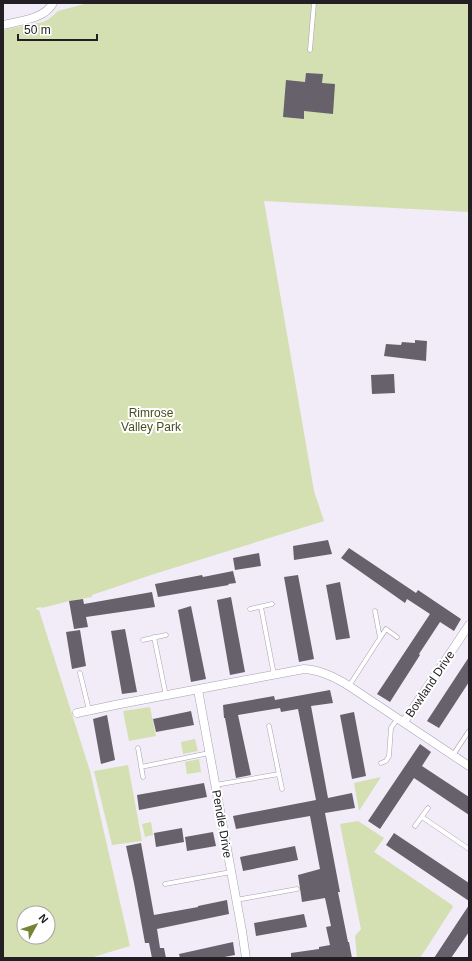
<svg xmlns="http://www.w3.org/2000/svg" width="472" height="961" font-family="Helvetica,sans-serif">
  <rect width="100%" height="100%" fill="#f1ecf8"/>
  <path fill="#d4dfb2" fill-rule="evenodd" d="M88,3H469V212L264,201L314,491L324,521L151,575L92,595V597L69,601L42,608L41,607L36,608L37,610H39L90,771L130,946L90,958H3V30L43,22L49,19L58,11ZM24,913H48V937H24Z
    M150,707L156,736L129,741L123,711Z
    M195,739L198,751L183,754L181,742Z
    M199,759L201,772L187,774L185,762Z
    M128,765L142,841L112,845L94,771Z
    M381,777L359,811L354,783Z
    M358,821L384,838L374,852L452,905L453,907L420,958H357L355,936L361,929L340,824Z
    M151,822L153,835L145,837L142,824Z"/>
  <path fill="#66616b" d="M306,73L323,74L322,83L335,84L333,114L304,111V119L283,117L286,80L305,82Z
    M415,340L427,341L426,361L384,356L386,344L401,345L402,342L415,343Z
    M394,374L395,393L372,394L371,375Z
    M328,540L332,554L294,560L293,546Z
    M349,548L416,593L418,590L461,619L454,631L440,622L419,654L420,655L390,702L377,694L430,614L407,599L405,603L341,558Z
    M259,553L261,566L235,570L233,558Z
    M233,571L236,583L228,584L229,585L158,597L155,584L202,575L203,577Z
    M298,575L314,659L299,662L284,577Z
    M340,582L350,638L336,640L326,585Z
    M152,592L155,607L86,617L88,627L74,629L69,601L83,599L84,604Z
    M231,597L245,672L230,675L217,600Z
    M191,606L206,679L191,682L178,610Z
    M125,629L137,692L122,694L111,631Z
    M80,630L86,666L72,669L66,632Z
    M469,657V682L439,728L427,721Z
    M330,690L333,703L311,706L328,798L352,793L355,808L325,813L340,892H338L348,942H349L352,958H291V953L319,949V947L330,945L326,927L331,926L325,898L302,902L298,875L320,869L310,816L236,829L233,816L316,800L298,709L281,712L280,708L238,715L251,775L236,778L225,718H224L223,705L274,696L275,700Z
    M191,711L194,725L156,732L153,719Z
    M354,712L366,776L352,779L340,715Z
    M107,715L115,760L101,764L93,719Z
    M420,744L431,752L422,766L469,797V815L414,778L380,829L368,821Z
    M204,783L207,797L139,810L137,795Z
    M182,828L184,842L156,847L154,833Z
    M213,832L216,846L187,851L185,837Z
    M394,833L469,883V901L386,845Z
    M141,843L154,915L198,907V906L227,900L229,914L157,929L160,948H164L166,958H152L149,943H145L134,883L126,846Z
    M295,846L298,860L243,871L240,857Z
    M469,905V932L451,958H434Z
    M304,914L307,927L256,936L254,923Z
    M233,942L235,955L219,958H180L179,954Z"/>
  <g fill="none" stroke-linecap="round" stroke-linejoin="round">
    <defs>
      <path id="service" d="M310,50L314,3
        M261,607L274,675
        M250,609L272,604
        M375,611L380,638L386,629L397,637
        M154,637L166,696
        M143,640L166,635
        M80,673L89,710
        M349,686L380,638
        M269,726L282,789
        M138,748L143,777
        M453,755L469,731
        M381,763L386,761L389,756L391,728L398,718
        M141,767L209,753
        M215,785L279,774
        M422,817L469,849
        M415,826L428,808
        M165,884L231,872
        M236,900L297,889"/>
      <path id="minor" d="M3,25C19,21 45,19 53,3
        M198,690L242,931L246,958
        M77,713L120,704L304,669C321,670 335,677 349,686L469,766
        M404,722L469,625"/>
    </defs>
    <use href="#service" stroke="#a6a1ad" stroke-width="5"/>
    <use href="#minor" stroke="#a6a1ad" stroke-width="9"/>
    <use href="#service" stroke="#fff" stroke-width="4"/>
    <use href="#minor" stroke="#fff" stroke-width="8"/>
  </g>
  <g text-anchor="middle" stroke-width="4" stroke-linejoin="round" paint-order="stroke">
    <g font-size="12" fill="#454e1d" stroke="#fff">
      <text x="151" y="417">Rimrose<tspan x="151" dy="14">Valley Park</tspan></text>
    </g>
    <g font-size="12" fill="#222024" stroke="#fff">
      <text transform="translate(430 684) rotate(-56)" y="4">Bowland Drive</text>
      <text transform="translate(222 824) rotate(80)" y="4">Pendle Drive</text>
    </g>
  </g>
  <rect width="472" height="961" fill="none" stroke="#222024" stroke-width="8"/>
  <g transform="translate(36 925) rotate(50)"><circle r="19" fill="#ffffff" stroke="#a7a6a7"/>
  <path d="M0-3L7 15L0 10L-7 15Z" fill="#748432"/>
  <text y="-6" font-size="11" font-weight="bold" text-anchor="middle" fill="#222024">N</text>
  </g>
  <path d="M18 34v6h79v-6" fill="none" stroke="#222024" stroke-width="2"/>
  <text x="24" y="34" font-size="12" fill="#222024" stroke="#ffffff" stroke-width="3" paint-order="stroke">50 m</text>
</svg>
